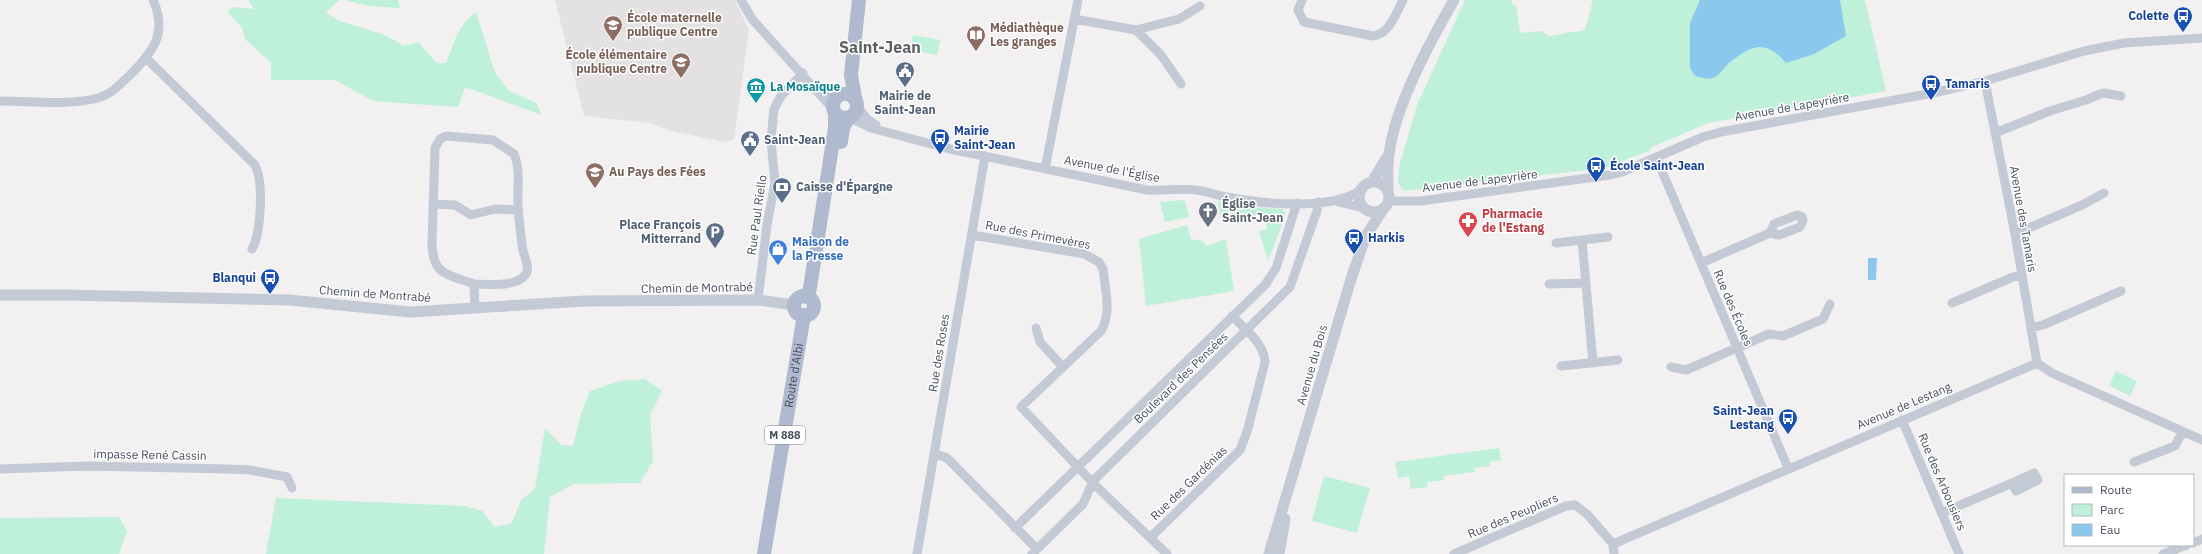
<svg xmlns="http://www.w3.org/2000/svg" width="2202" height="554" font-family="'IBM Plex Sans',sans-serif">
  <rect width="100%" height="100%" fill="#f2f0f0"/>
  <path fill="#e3e1e2" d="M555,0H735L749,30L734,140L724,142L670,131L651,123L584,116Z"/>
  <path fill="#bef0da" d="M248,0H339L326,12L337,20L385,35L404,46L418,42L437,63H446C455,42 456,27 476,12L495,73L509,91L536,103L542,115L465,87L458,107L373,101L335,80H271V63L246,40L242,28L227,11L235,7L254,9Z
    M344,0H398L400,8L369,6Z
    M1465,0H1511L1513,5L1516,6L1520,33L1541,31L1549,36L1585,30L1593,0H1865L1886,91L1708,123L1650,148L1651,150L1604,168L1403,191L1398,182L1399,167L1417,105Z
    M913,35L940,40L937,55L910,50Z
    M1184,200L1190,217L1165,222L1160,202Z
    M1217,201L1236,206L1282,209L1285,212L1284,219L1268,261L1259,231L1267,229L1264,216L1258,215L1233,223L1230,212L1221,215Z
    M1187,225L1191,239L1203,241L1206,246L1226,239L1234,291L1146,306L1139,239Z
    M2116,371L2137,381L2130,396L2109,385Z
    M645,379L662,391L650,415L653,461L640,483L574,484L550,497L544,554H266L276,498L464,506L483,511L494,527L512,523L521,500L535,489L545,428L561,445L573,446L581,414L590,391L620,381Z
    M1499,448L1501,460L1490,462V466L1474,468L1475,472L1443,476L1444,480L1427,482L1428,487L1411,489L1409,476L1398,478L1395,462Z
    M1324,476L1370,488L1357,533L1312,521Z
    M119,517L127,531L119,554H0V518Z"/>
  <path fill="#8bc8ed" d="M1700,0H1840L1846,36L1814,54L1786,63C1764,38 1751,46 1729,63C1723,68 1721,75 1713,78C1708,80 1700,77 1695,76L1690,68V23Z
    M1868,258H1877L1876,280H1868Z"/>
  <g fill="none" stroke-linecap="round" stroke-linejoin="round">
    <path stroke="#c3c9d5" stroke-width="9" d="M741,0L752,19L833,109
      M1302,0L1298,10L1304,22L1373,36C1389,35 1396,13 1403,0
      M1074,19L1136,30L1179,19L1200,6
      M1136,30L1161,55L1181,84
      M146,58L255,165C264,182 261,233 252,249
      M1985,81L2015,234L2037,363
      M819,86L827,93L838,96
      M0,101C31,101 67,106 98,98C112,94 120,84 130,75C153,52 168,33 153,0
      M858,107L867,119L876,125
      M850,118L871,128L950,149L1147,190C1163,191 1182,188 1196,190C1206,191 1216,195 1226,197C1263,204 1330,211 1361,190
      M1995,133L2050,111L2086,100L2103,93L2121,96
      M1656,157L1788,468
      M1045,169L1078,0
      M1335,201L1363,208
      M1389,201H1421L1610,175L1622,172L1703,137L1721,132L1933,93L1985,81L2084,51L2124,43L2202,38
      M433,204L455,205L471,215L495,209L519,210
      M2015,234L2082,205L2104,193
      M972,235L1084,254L1099,262L1103,269C1105,288 1112,313 1101,331L1021,407L1096,486L1167,554
      M1582,240L1593,363
      M1556,243L1608,237
      M1701,263L1770,233L1779,235L1800,227L1803,220L1802,217L1797,215L1774,224L1770,233
      M474,284C449,274 433,277 432,244L435,148L440,139L446,136L493,140L514,154C521,170 517,191 518,208C519,221 521,233 522,245C522,253 531,267 526,274C517,288 487,284 474,284L475,308
      M1549,284L1585,283
      M758,300L767,225L775,183L771,140L774,109L781,96L803,73
      M1952,303L2013,277L2021,275
      M1036,328L1040,342L1063,367
      M2031,328L2043,325L2121,291
      M2037,363L2052,373L2202,440
      M1561,366L1618,360
      M1671,367L1686,370L1769,334L1783,336L1823,319L1830,304
      M1902,420L1959,554
      M934,453L947,458L1037,549
      M2134,462L2175,446L2182,432
      M0,469L87,466L228,469L250,470L287,477L292,488
      M1942,513L2012,483L2016,491L2038,480L2034,473L2012,483
      M1015,528L1265,285L1276,268L1297,203
      M1151,537L1240,450L1247,432L1265,362C1264,343 1245,329 1232,316
      M2193,543L2202,539
      M1613,544L2037,363
      M1613,544L1614,554
      M917,554L985,156
      M1032,554L1083,504L1093,481L1290,287L1317,211L1318,202
      M1454,554L1566,506L1575,505L1587,514L1613,544
      M2163,554L2187,545"/>
    <path stroke="#c3c9d5" stroke-width="11" d="M1359 197a15 15 0 1 1 30 0a15 15 0 1 1-30 0Z
      M1372,182L1387,157
      M1388,191C1388,178 1387,166 1389,154C1395,106 1430,42 1454,0
      M0,295H64L289,300L410,312L585,301L758,300L795,305
      M1269,554L1352,276L1366,236L1382,211
      M1279,554L1285,519"/>
    <g stroke="#afbacf" stroke-width="14">
      <circle cx="845" cy="106" r="12"/>
      <path d="M855,98L851,75L859,0"/>
      <path d="M841,142L843,128L848,118"/>
      <circle cx="804" cy="306" r="10"/>
      <path d="M807,297L810,288L835,128V113"/>
      <path id="s1" d="M764,554L804,315"/>
    </g>
  </g>
  <defs>
    <symbol id="bus-pin" viewBox="-11 -11 22 30"><path d="M0 17L-7.5 6A9.5 9.5 0 1 1 7.5 6Z" fill="#1a4fb4" stroke="#fff"/><path d="M-5-6H5V4H4V6H2V4H-2V6H-4V4H-5ZM-3.5-4V0h7V-4ZM-3.5 1.2v1.5H-2V1.2ZM2 1.2v1.5H3.5V1.2Z" fill="#fff"/></symbol>
    <symbol id="school-pin" viewBox="-11 -11 22 30"><path d="M0 17L-7.5 6A9.5 9.5 0 1 1 7.5 6Z" fill="#8d6e63" stroke="#fff"/><path d="M0-5L7-2L0 1L-7-2ZM-4 1L0 2.5L4 1V4Q0 6-4 4Z" fill="#fff"/></symbol>
    <symbol id="library-pin" viewBox="-11 -11 22 30"><path d="M0 17L-7.5 6A9.5 9.5 0 1 1 7.5 6Z" fill="#8d6e63" stroke="#fff"/><path d="M-6-4Q-3-5.5-.7-3.5V5Q-3 3-6 4ZM6-4Q3-5.5 .7-3.5V5Q3 3 6 4Z" fill="#fff"/></symbol>
    <symbol id="civic-pin" viewBox="-11 -11 22 30"><path d="M0 17L-7.5 6A9.5 9.5 0 1 1 7.5 6Z" fill="#5c6f8a" stroke="#fff"/><path d="M-.6-6.5H3V-4.5H.6V-3L4-1V1h2V6H-6V1h2V-1L-.6-3ZM-1.2 2.5V6h2.4V2.5Z" fill="#fff"/></symbol>
    <symbol id="museum-pin" viewBox="-11 -11 22 30"><path d="M0 17L-7.5 6A9.5 9.5 0 1 1 7.5 6Z" fill="#0f9aa8" stroke="#fff"/><path d="M0-6L6-3V-2H-6V-3ZM-5-1h2V3h-2ZM-1-1h2V3h-2ZM3-1h2V3H3ZM-6 4H6V6H-6Z" fill="#fff"/></symbol>
    <symbol id="bank-pin" viewBox="-11 -11 22 30"><path d="M0 17L-7.5 6A9.5 9.5 0 1 1 7.5 6Z" fill="#5c6f8a" stroke="#fff"/><path d="M-6-4H6V4H-6ZM0-2.3a2.3 2.3 0 1 0 0 4.6a2.3 2.3 0 1 0 0-4.6Z" fill="#fff"/></symbol>
    <symbol id="church-pin" viewBox="-11 -11 22 30"><path d="M0 17L-7.5 6A9.5 9.5 0 1 1 7.5 6Z" fill="#6b7280" stroke="#fff"/><path d="M-1.2-6h2.4v3.5h3.3v2.4h-3.3V6h-2.4V-.1h-3.3v-2.4h3.3Z" fill="#fff"/></symbol>
    <symbol id="pharmacy-pin" viewBox="-11 -11 22 30"><path d="M0 17L-7.5 6A9.5 9.5 0 1 1 7.5 6Z" fill="#e0444e" stroke="#fff"/><path d="M-2-6h4v4h4v4h-4v4h-4v-4h-4v-4h4Z" fill="#fff"/></symbol>
    <symbol id="parking-pin" viewBox="-11 -11 22 30"><path d="M0 17L-7.5 6A9.5 9.5 0 1 1 7.5 6Z" fill="#5c6f8a" stroke="#fff"/><path d="M-3.5-5.5H1a3.5 3.5 0 0 1 0 7H-1V5.5H-3.5ZM-1-3.4V-.6H.8a1.4 1.4 0 0 0 0-2.8Z" fill="#fff"/></symbol>
    <symbol id="shop-pin" viewBox="-11 -11 22 30"><path d="M0 17L-7.5 6A9.5 9.5 0 1 1 7.5 6Z" fill="#3f7fe0" stroke="#fff"/><path d="M-5-2.5h2.3a2.7 3.5 0 0 1 5.4 0H5L5.5 6h-11ZM-1.5-2.5h3a1.5 2.3 0 0 0-3 0Z" fill="#fff"/></symbol>
  </defs>
  <g fill-rule="evenodd">
    <use href="#bus-pin" x="2172" y="5" width="22" height="30"/>
    <use href="#school-pin" x="602" y="14" width="22" height="30"/>
    <use href="#library-pin" x="965" y="24" width="22" height="30"/>
    <use href="#school-pin" x="670" y="51" width="22" height="30"/>
    <use href="#civic-pin" x="894" y="60" width="22" height="30"/>
    <use href="#bus-pin" x="1920" y="73" width="22" height="30"/>
    <use href="#museum-pin" x="745" y="76" width="22" height="30"/>
    <use href="#bus-pin" x="929" y="127" width="22" height="30"/>
    <use href="#civic-pin" x="739" y="129" width="22" height="30"/>
    <use href="#bus-pin" x="1585" y="155" width="22" height="30"/>
    <use href="#school-pin" x="584" y="161" width="22" height="30"/>
    <use href="#bank-pin" x="771" y="176" width="22" height="30"/>
    <use href="#church-pin" x="1197" y="200" width="22" height="30"/>
    <use href="#pharmacy-pin" x="1457" y="210" width="22" height="30"/>
    <use href="#parking-pin" x="704" y="221" width="22" height="30"/>
    <use href="#bus-pin" x="1343" y="227" width="22" height="30"/>
    <use href="#shop-pin" x="767" y="238" width="22" height="30"/>
    <use href="#bus-pin" x="259" y="267" width="22" height="30"/>
    <use href="#bus-pin" x="1777" y="407" width="22" height="30"/>
  </g>
  <g text-anchor="middle" stroke-width="3" stroke-linejoin="round" paint-order="stroke">
    <rect fill="#fff" stroke="#7f848e" stroke-width="1" x="765" y="426" width="40" height="18" rx="3"/>
    <g font-size="11" font-weight="bold" fill="#484f5d">
      <text x="785" y="439">M 888</text>
    </g>
    <g font-size="12" font-weight="bold" fill="#164399" stroke="#fff" text-anchor="start">
      <text x="2169" y="20" text-anchor="end">Colette</text>
      <text x="1945" y="88">Tamaris</text>
      <text x="954" y="135">Mairie<tspan x="954" dy="14">Saint-Jean</tspan></text>
      <text x="1610" y="170">École Saint-Jean</text>
      <text x="1368" y="242">Harkis</text>
      <text x="256" y="282" text-anchor="end">Blanqui</text>
      <text x="1774" y="415" text-anchor="end">Saint-Jean<tspan x="1774" dy="14">Lestang</tspan></text>
    </g>
    <g font-size="12" font-weight="bold" fill="#785e54" stroke="#fff" text-anchor="start">
      <text x="627" y="22">École maternelle<tspan x="627" dy="14">publique Centre</tspan></text>
      <text x="990" y="32">Médiathèque<tspan x="990" dy="14">Les granges</tspan></text>
      <text x="667" y="59" text-anchor="end">École élémentaire<tspan x="667" dy="14">publique Centre</tspan></text>
      <text x="609" y="176">Au Pays des Fées</text>
    </g>
    <g font-size="12" font-weight="bold" fill="#0d838f" stroke="#fff" text-anchor="start">
      <text x="770" y="91">La Mosaïque</text>
    </g>
    <g font-size="12" font-weight="bold" fill="#4e5e75" stroke="#fff" text-anchor="start">
      <text x="905" y="100" text-anchor="middle">Mairie de<tspan x="905" dy="14">Saint-Jean</tspan></text>
      <text x="764" y="144">Saint-Jean</text>
      <text x="796" y="191">Caisse d'Épargne</text>
      <text x="701" y="229" text-anchor="end">Place François<tspan x="701" dy="14">Mitterrand</tspan></text>
    </g>
    <g font-size="12" fill="#484f5d" stroke="#fff">
      <text transform="translate(1792 107) rotate(-10)" y="4">Avenue de Lapeyrière</text>
      <text transform="translate(1112 169) rotate(11)" y="4">Avenue de l'Église</text>
      <text transform="translate(1480 181) rotate(-7)" y="4">Avenue de Lapeyrière</text>
      <text transform="translate(757 215) rotate(-82)" y="4">Rue Paul Riello</text>
      <text transform="translate(2023 219) rotate(80)" y="4">Avenue des Tamaris</text>
      <text transform="translate(1038 235) rotate(11)" y="4">Rue des Primevères</text>
      <text transform="translate(697 288) rotate(-1)" y="4">Chemin de Montrabé</text>
      <text transform="translate(375 294) rotate(4)" y="4">Chemin de Montrabé</text>
      <text transform="translate(1733 308) rotate(67)" y="4">Rue des Écoles</text>
      <text transform="translate(939 353) rotate(-81)" y="4">Rue des Roses</text>
      <text transform="translate(1312 365) rotate(-74)" y="4">Avenue du Bois</text>
      <text dy="4" stroke="none"><textPath href="#s1" startOffset="181">Route d'Albi</textPath></text>
      <text transform="translate(1181 378) rotate(-44)" y="4">Boulevard des Pensées</text>
      <text transform="translate(1904 406) rotate(-23)" y="4">Avenue de Lestang</text>
      <text transform="translate(150 455) rotate(1)" y="4">impasse René Cassin</text>
      <text transform="translate(1942 482) rotate(67)" y="4">Rue des Arbousiers</text>
      <text transform="translate(1189 483) rotate(-44)" y="4">Rue des Gardénias</text>
      <text transform="translate(1513 516) rotate(-23)" y="4">Rue des Peupliers</text>
    </g>
    <g font-size="12" font-weight="bold" fill="#5b616d" stroke="#fff" text-anchor="start">
      <text x="1222" y="208">Église<tspan x="1222" dy="14">Saint-Jean</tspan></text>
    </g>
    <g font-size="12" font-weight="bold" fill="#be3a42" stroke="#fff" text-anchor="start">
      <text x="1482" y="218">Pharmacie<tspan x="1482" dy="14">de l'Estang</tspan></text>
    </g>
    <g font-size="12" font-weight="bold" fill="#366cbe" stroke="#fff" text-anchor="start">
      <text x="792" y="246">Maison de<tspan x="792" dy="14">la Presse</tspan></text>
    </g>
    <g font-size="16" font-weight="bold" fill="#5c5f65" stroke="#fff">
      <text x="880" y="53">Saint-Jean</text>
    </g>
  </g>
  <rect x="2064" y="474" width="130" height="72" fill="#ffffff" stroke="#b6b9be"/>
  <rect x="2072" y="487" width="20" height="6" fill="#afbacf" stroke="#b6b9be"/>
  <text x="2100" y="494" font-size="12" fill="#484f5d">Route</text>
  <rect x="2072" y="504" width="20" height="12" fill="#bef0da" stroke="#b6b9be"/>
  <text x="2100" y="514" font-size="12" fill="#484f5d">Parc</text>
  <rect x="2072" y="524" width="20" height="12" fill="#8bc8ed" stroke="#b6b9be"/>
  <text x="2100" y="534" font-size="12" fill="#484f5d">Eau</text>
</svg>
